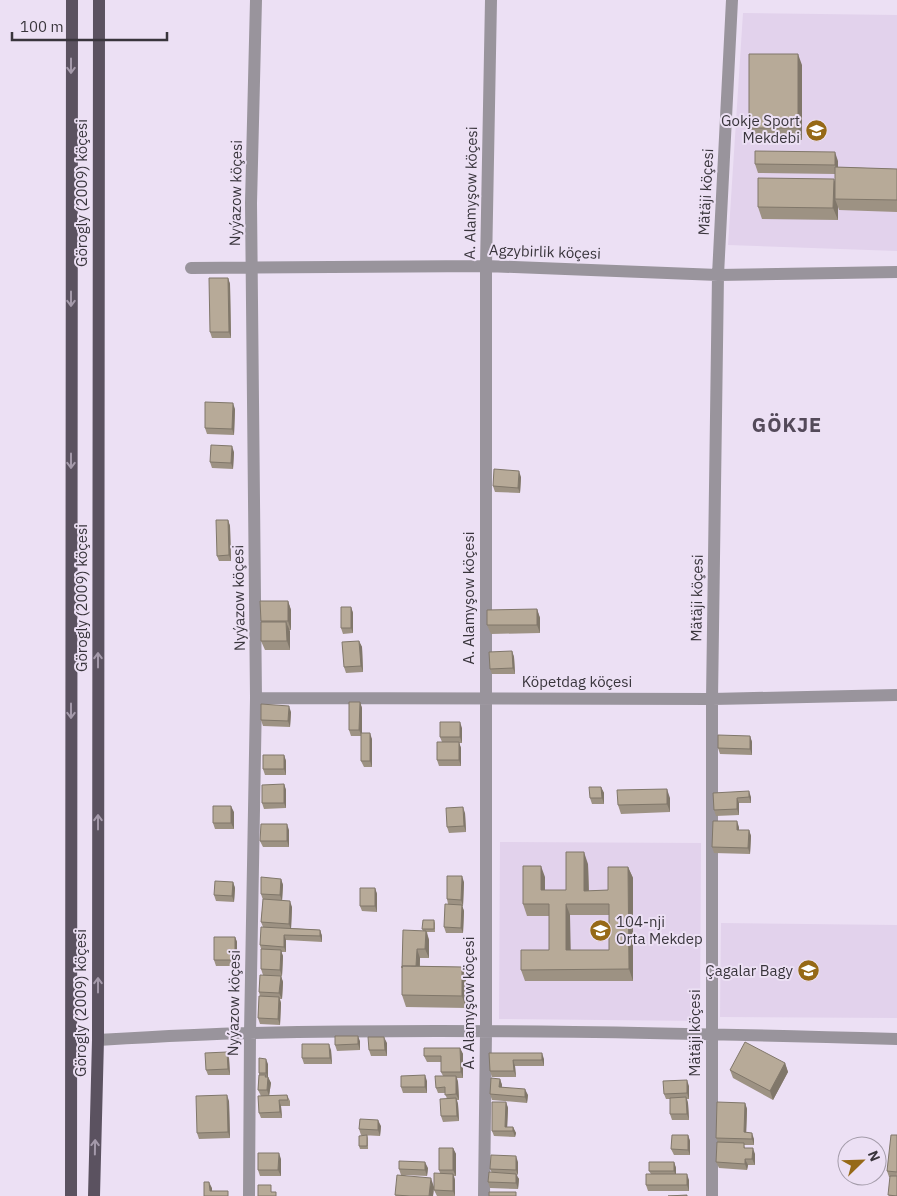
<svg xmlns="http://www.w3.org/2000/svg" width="897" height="1196" font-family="'IBM Plex Sans',sans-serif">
  <rect width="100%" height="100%" fill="#ece0f4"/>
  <path fill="#e2d2ec" d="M743,13L897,15V251L728,245Z
    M500,842L701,843L700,1021L499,1019Z
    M721,923L897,925V1018L720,1017Z"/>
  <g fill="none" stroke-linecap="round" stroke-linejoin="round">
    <path stroke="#99949c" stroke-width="12" d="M191,268L486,266L718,275L897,272
      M256,698L712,699L897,695
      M98,1040C149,1037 199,1034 250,1033C466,1028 682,1033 897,1039
      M249,1196L250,1033L256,698L251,203L256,0
      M484,1196L486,1031V266L491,0
      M712,1196V699L718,275L732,0"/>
    <path stroke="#5b5260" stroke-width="12" d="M71,1196L72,0
      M94,1196L98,1040L99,0"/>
  </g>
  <path fill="#9d9283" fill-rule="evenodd" d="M802,65V140H753L749,128Z
    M838,161V167L897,169V212L839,210L838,207V220L762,219L758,207L835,182V174L758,173L755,164Z
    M228,278L230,284L231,338H212L210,332Z
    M235,409L234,435L207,434L205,428Z
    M234,452L233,469L212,468L210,462Z
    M521,477L520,493L495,492L493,486Z
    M228,520L230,526L231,561H219L217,556Z
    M288,601L291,610V630H289L290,650H265L261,641V621Z
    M351,607L353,613V633L343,634L341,628Z
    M537,609L540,618V633L491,634L487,625Z
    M359,641L362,647L363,672L346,673L344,667Z
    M512,651L514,657L515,674H492L490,669Z
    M360,702L362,708V733L372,739V767H364L361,761V736H351L349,730Z
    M291,712L290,727L263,726L261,720Z
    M462,728V743H459L461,748V766H439L437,760L442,742L440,737Z
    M750,736L752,742V755L720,754L718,748Z
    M284,755L286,761V775H265L263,769Z
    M284,784L286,790V808L264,809L262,803Z
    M601,787L604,793V804H592L590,798Z
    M713,793L751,797V803H739V815L716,816L714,810Z
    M670,798V812L621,814L618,805Z
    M234,812V829H215L213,823Z
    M465,813L466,832L449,833L447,827Z
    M739,827V830H749L751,836L750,854L714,853L712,847Z
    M289,830V847H263L260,841Z
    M588,864L589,891L608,890L628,867L633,878V981H525L521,970L549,950V916H527L523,904L545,877V890H566ZM570,915H609V950H570Z
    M281,879L283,885L282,901L292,907L291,928L320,930L322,936V942L286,940V952H281L283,956L282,976L265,975L281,976L283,982L282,999H280L281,1003L280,1025L260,1024L258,1018L260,996L259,992L263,975L261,969V949L260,945L263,927L261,922L263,900L261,894Z
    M233,882L235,888L234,902L216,901L214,895Z
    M464,882L463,906H462L464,911L463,933H446L444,927L448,904L447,899Z
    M375,888L377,894V912L362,911L360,906Z
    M434,920L435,923V932H427L429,940V958H420V966L462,967L466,978V1008L406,1007L402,995L423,931L422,929Z
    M235,937L237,942V966H216L214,960Z
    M360,1041V1050L337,1051L335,1045Z
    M387,1043V1056H371L369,1050Z
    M460,1048L463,1054V1078H457L458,1082L459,1100H457L458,1104L459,1121L443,1122L441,1116L447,1099L445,1093H438L436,1088L443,1076L441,1072V1062H427L424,1056Z
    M331,1050L332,1064H304L302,1058Z
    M489,1053L544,1059V1066H515L516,1077H492L490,1071Z
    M229,1058L230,1075H208L206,1070Z
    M785,1063L788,1072L773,1100L733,1078L730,1070Z
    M268,1064V1077L271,1083L269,1096L287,1095L290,1101V1106H281L282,1118H261L259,1113L261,1096L258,1090L259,1075V1073Z
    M500,1079L502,1085V1087L528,1095L527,1103L492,1100L490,1094Z
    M427,1081V1093H403L401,1087Z
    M689,1086V1099H687L688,1103L689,1120H672L670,1114V1099H666L664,1094Z
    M229,1101L230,1138L199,1139L197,1133Z
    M506,1102L508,1108L507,1127H513L516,1133L515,1137L494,1136L492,1131Z
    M745,1103L747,1109L746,1133L754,1139V1145H744L745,1148L755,1154V1165H748L747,1170L719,1168L716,1162L718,1142L716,1138Z
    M381,1126L380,1136L361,1135L359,1129Z
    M367,1135L368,1138V1149H360L359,1146Z
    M688,1135L690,1141V1155H674L671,1149Z
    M897,1135V1196H889L890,1177H889L887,1171Z
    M453,1148L456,1154V1176H454L455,1180V1196H437L434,1190L440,1173L439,1170Z
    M281,1159V1176H260L258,1170Z
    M518,1162L517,1176L519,1179L518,1189L490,1188L488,1182L492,1173L490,1169Z
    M674,1162L676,1168V1174L689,1180V1191H648L646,1185L651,1174L649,1171Z
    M428,1168L427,1176L404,1175L434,1187L433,1196H396L395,1195L401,1175L399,1169Z"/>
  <path fill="#80776a" d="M798,54L802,65V140L798,128Z
    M835,152L838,161V174L835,165Z
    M834,179L838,190L835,199L838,207V220L833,208Z
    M228,278L230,284L231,338L229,332Z
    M233,403L235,409L234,435L232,429Z
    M232,446L234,452L233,469L231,463Z
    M519,471L521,477L520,493L518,488Z
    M228,520L230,526L231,561L229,555Z
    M288,601L291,610V630L288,621Z
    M351,607L353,613V633L351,628Z
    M537,609L540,618V633L537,625Z
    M286,622L290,631V650L287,641Z
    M359,641L362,647L363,672L361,666Z
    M512,651L514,657L515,674L513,668Z
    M360,702L362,708V736L359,730Z
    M289,706L291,712L290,727L288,721Z
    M460,722L462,728V743L460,737Z
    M370,733L372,739V767L370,761Z
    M750,736L752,742V755L750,749Z
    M459,742L461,748V766L459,760Z
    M284,755L286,761V775L284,769Z
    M284,784L286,790V808L284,803Z
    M601,787L604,793V804L602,798Z
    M667,789L670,798V812L667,804Z
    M749,791L751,797V803L749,797Z
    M737,798L739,803V815L737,809Z
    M231,806L234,812V829L231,823Z
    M463,807L465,813L466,832L464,826Z
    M737,821L739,827V836L737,830Z
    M287,824L289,830V847L287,841Z
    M749,830L751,836L750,854L748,848Z
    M584,852L588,864L589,902L584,891Z
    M541,866L545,877V902L541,890Z
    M628,867L633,878V981L629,969Z
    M462,876L464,882L463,906L461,900Z
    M281,879L283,885L282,901L280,895Z
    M233,882L235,888L234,902L232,896Z
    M375,888L377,894V912L375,906Z
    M290,901L292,907L291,930L289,924Z
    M566,904L570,915L571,962L566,950Z
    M462,905L464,911L463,933L461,928Z
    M320,930L322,936V942L320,936Z
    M426,931L429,940V958L425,949Z
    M284,935L286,940V952L284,947Z
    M235,937L237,942V966L235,960Z
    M417,949L420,958L419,977L416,968Z
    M281,950L283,956L282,976L280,970Z
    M462,967L466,978V1008L462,996Z
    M281,976L283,982L282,999L279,993Z
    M279,997L281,1003L280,1025L278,1019Z
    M358,1036L360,1041V1050L358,1044Z
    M384,1037L387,1043V1056L385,1050Z
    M329,1044L331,1050L332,1064L330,1058Z
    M460,1048L463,1054V1078L461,1072Z
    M227,1052L229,1058L230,1075L228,1069Z
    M542,1053L544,1059V1066L542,1060Z
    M266,1059L268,1064V1079L266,1073Z
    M513,1060L515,1066L516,1077L514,1071Z
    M785,1063L788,1072L773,1100L770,1091Z
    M425,1075L427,1081V1093L425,1087Z
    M456,1076L458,1082L459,1100L456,1094Z
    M268,1077L271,1083L269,1096L267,1090Z
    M500,1079L502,1085L501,1093L499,1087Z
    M687,1080L689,1086V1099L687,1093Z
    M525,1089L528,1095L527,1103L525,1097Z
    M227,1095L229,1101L230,1138L228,1132Z
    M686,1097L688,1103L689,1120L687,1114Z
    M456,1098L458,1104L459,1121L457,1116Z
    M279,1100L281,1106L282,1118L280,1112Z
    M506,1102L508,1108L507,1131L505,1127Z
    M745,1103L747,1109L746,1138L744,1132Z
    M378,1120L381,1126L380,1136L378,1130Z
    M513,1127L516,1133L515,1137L513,1131Z
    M752,1133L754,1139V1145L752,1139Z
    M688,1135L690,1141V1155L688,1150Z
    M453,1148L456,1154V1176L453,1170Z
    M753,1148L755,1154V1165L752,1159Z
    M279,1153L281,1159V1176L278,1170Z
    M516,1156L518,1162V1176L516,1170Z
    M745,1159L748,1165L747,1170L745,1164Z
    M425,1162L428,1168L427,1176L425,1170Z
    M674,1162L676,1168V1176L674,1171Z
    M453,1174L455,1180V1196L453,1191Z
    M516,1174L519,1179L518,1189L516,1183Z
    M687,1174L689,1180V1191L687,1185Z
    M431,1178L434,1187L433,1196H429Z
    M209,1182L212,1188V1196L210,1191Z"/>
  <path fill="#b7aa98" stroke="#80776a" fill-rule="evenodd" d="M749,54H798V128H749Z
    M755,151L835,152V165L755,164Z
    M835,167L897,169V200L835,199Z
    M758,178L834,179L833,208L758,207Z
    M209,278H228L229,332H210Z
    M205,402L233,403L232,429L205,428Z
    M211,445L232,446L231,463L210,462Z
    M494,469L519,471L518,488L493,486Z
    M216,520H228L229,555L217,556Z
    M260,601H288V621H261Z
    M341,607H351V628H341Z
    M537,609V625H487V610Z
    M261,622H286L287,641H261Z
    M359,641L361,666L344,667L342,642Z
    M512,651L513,668L490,669L489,652Z
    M349,702H360L359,730H349Z
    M261,704L289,706L288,721L261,720Z
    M440,722H460V737H440Z
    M361,733H370V761H361Z
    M718,735L750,736V749L718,748Z
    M437,742H459V760H437Z
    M263,755H284V769H263Z
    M284,784V803H262V785Z
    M589,787H601L602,798H590Z
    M667,789V804L618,805L617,790Z
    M749,791V797L737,798V809L714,810L713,793Z
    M213,806H231V823H213Z
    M463,807L464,826L447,827L446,808Z
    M713,821H737V830H749L748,848L712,847Z
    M261,824H287V841H260Z
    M566,852H584V891L608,890V867H628L629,969L521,970V950H549V904H523V866H541V890H566ZM566,904H609V950H566Z
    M447,876H462L461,900L447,899Z
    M261,877L281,879L280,895L261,894Z
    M215,881L233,882L232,896L214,895Z
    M360,888H375V906H360Z
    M263,899L290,901L289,924L261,922Z
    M445,904L462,905L461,928L444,927Z
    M423,920H434V929H422Z
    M261,927L320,930V936L284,935V947L260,945Z
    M403,930L426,931L425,949H417L416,966H402V968Z
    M214,937H235V960H214Z
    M261,949L281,950L280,970L261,969Z
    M402,966L462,967V996L402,995Z
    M260,975L281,976L279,993L259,992Z
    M259,996L279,997L278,1019L258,1018Z
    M335,1036H358V1044L335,1045Z
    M368,1037H384L385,1050H369Z
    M745,1042L785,1063L770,1091L730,1070Z
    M302,1044H329L330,1058H302Z
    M424,1048H460L461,1072H441V1056H424Z
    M227,1052L228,1069L206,1070L205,1053Z
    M489,1053H542V1060H513L514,1071H490Z
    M259,1058L266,1059V1073H259Z
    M259,1075H266L265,1077H268L267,1090H258Z
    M425,1075V1087H401V1076Z
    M435,1076H456V1094L445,1095V1087L436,1088Z
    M491,1078L500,1079L499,1087L525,1089V1097L490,1094Z
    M687,1080V1093L664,1094L663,1081Z
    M227,1095L228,1132L197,1133L196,1096Z
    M287,1095L288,1100H279L280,1112L259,1113L258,1096Z
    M686,1097L687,1114H670V1098Z
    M456,1098L457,1116H441L440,1099Z
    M492,1102H506L505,1127H513V1131H492Z
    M717,1102L745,1103L744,1132L752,1133V1139L716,1138Z
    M360,1119L378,1120V1130L359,1129Z
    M367,1135V1146H359V1136Z
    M672,1135H688V1150L671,1149Z
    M891,1135H897V1172L887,1171Z
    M717,1142L744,1143V1148H753L752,1159H745V1164L716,1162Z
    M439,1148H453V1170H439Z
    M258,1153H279L278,1170H258Z
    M491,1155L516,1156V1170L490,1169Z
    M399,1161L425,1162V1170L399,1169Z
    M649,1162H674V1171H649Z
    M489,1172L516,1174V1183L488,1182Z
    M434,1173L453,1174V1191L434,1190Z
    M646,1174H687V1185H646Z
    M397,1175L431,1178L429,1196H410L395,1195Z
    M890,1176H897V1196L888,1195Z
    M204,1182H209L210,1191H228V1196H204Z
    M258,1185H271V1192H276V1196H258Z
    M489,1192H516V1196H489Z
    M687,1195V1196H668Z"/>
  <defs><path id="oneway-shaft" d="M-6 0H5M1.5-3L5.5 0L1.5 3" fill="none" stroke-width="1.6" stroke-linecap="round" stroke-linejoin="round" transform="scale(1.25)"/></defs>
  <g stroke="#a499aa">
    <use href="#oneway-shaft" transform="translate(71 66) rotate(90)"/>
    <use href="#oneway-shaft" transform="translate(71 299) rotate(90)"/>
    <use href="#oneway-shaft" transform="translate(71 461) rotate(90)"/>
    <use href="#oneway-shaft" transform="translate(98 660) rotate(-90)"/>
    <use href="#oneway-shaft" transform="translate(71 711) rotate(90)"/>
    <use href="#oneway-shaft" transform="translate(98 822) rotate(-90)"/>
    <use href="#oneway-shaft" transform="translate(98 985) rotate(-90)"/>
    <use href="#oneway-shaft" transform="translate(95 1147) rotate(-89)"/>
  </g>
  <defs>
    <symbol id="school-disc" viewBox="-11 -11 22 22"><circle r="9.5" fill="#966917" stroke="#ece0f4"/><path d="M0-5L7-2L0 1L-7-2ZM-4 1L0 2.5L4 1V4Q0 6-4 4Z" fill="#fff"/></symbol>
  </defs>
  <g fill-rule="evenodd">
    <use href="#school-disc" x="804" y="118" width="25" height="25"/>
    <use href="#school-disc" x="588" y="918" width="25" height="25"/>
    <use href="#school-disc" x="796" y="958" width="25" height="25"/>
  </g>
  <g text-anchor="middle" stroke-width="4" stroke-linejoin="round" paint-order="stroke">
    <g font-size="15" fill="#39353c" stroke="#ece0f4" text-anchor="end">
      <text x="800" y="126">Gokje Sport<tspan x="800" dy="17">Mekdebi</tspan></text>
      <text x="616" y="927" text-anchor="start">104-nji<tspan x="616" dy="17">Orta Mekdep</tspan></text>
      <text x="793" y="976">Çagalar Bagy</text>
    </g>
    <g font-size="15" fill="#39353c" stroke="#ece0f4">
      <text transform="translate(706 192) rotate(-87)" y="5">Mätäji köçesi</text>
      <text transform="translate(82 193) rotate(-90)" y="5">Görogly (2009) köçesi</text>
      <text transform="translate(236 193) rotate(-89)" y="5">Nyýazow köçesi</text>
      <text transform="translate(471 193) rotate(-89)" y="5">A. Alamyşow köçesi</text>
      <text transform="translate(545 252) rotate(2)" y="5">Agzybirlik köçesi</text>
      <text transform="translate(82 598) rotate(-90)" y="5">Görogly (2009) köçesi</text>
      <text transform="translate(239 598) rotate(-91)" y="5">Nyýazow köçesi</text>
      <text transform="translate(469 598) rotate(-90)" y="5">A. Alamyşow köçesi</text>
      <text transform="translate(697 598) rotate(-89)" y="5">Mätäji köçesi</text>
      <text x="577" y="687">Köpetdag köçesi</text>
      <text transform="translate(81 1003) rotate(-90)" y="5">Görogly (2009) köçesi</text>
      <text transform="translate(234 1003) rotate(-89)" y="5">Nyýazow köçesi</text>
      <text transform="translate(469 1003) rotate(-90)" y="5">A. Alamyşow köçesi</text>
      <text transform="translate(695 1033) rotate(-90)" y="5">Mätäji köçesi</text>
    </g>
    <g font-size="20" font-weight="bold" letter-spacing="1" fill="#544a5a" stroke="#ece0f4">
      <text x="787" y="432">GÖKJE</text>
    </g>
  </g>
  <g transform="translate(862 1161) rotate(67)"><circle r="24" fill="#ece0f4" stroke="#a49caa"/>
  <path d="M0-4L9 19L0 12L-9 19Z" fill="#966917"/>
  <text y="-8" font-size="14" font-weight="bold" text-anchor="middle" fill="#39353c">N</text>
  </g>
  <path d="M12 32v8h155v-8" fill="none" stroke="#39353c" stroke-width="2.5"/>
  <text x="20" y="32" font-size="15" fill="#39353c" stroke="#ece0f4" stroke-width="4" paint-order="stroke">100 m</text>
</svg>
